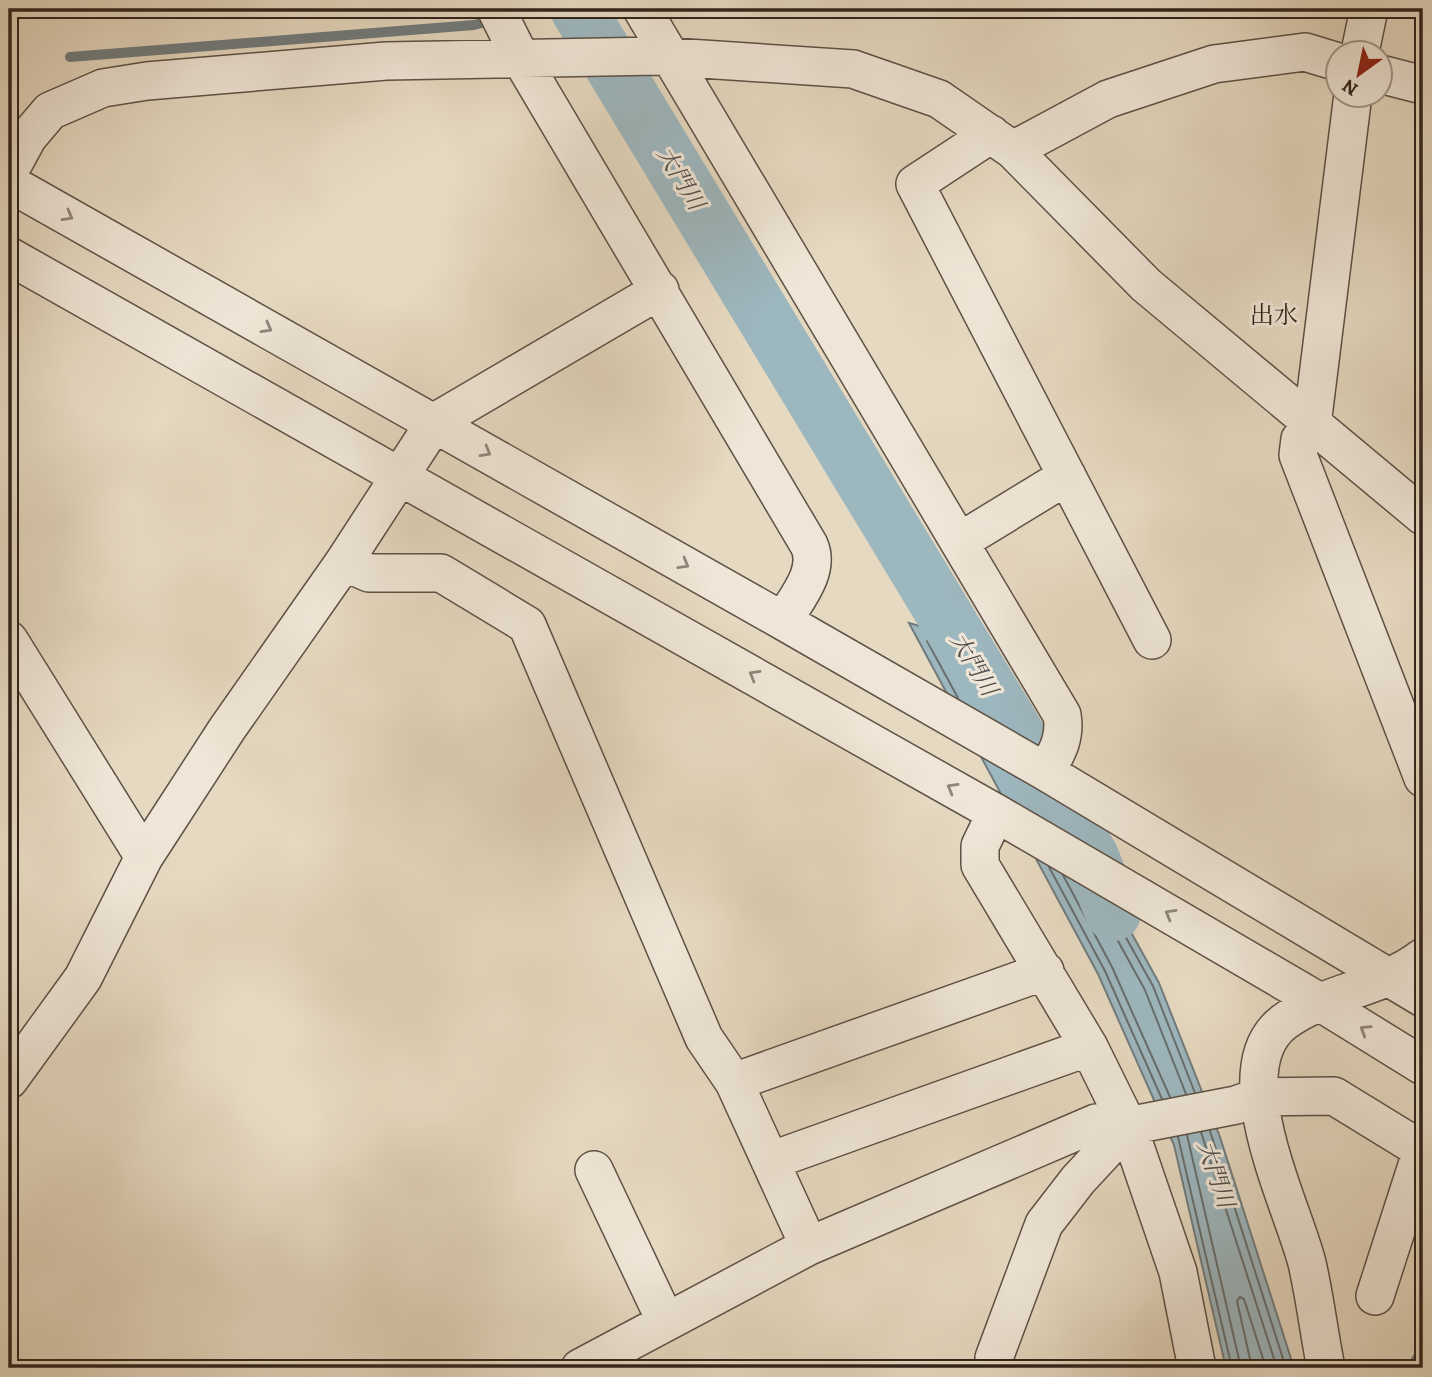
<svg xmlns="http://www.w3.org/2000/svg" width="1432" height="1377" font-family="Alegreya,'Noto Serif JP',serif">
  <rect width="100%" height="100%" fill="#e6d9c1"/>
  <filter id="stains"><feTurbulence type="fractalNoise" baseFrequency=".00286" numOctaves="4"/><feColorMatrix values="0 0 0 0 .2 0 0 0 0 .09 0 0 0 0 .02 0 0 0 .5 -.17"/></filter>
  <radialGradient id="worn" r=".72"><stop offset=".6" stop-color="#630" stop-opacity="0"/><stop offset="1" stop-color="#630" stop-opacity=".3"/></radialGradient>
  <path fill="#9db7bf" stroke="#717c7e" stroke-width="2" d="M909,623L970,640L1159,983L1220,1137L1294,1368H1226L1174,1145L1098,974Z"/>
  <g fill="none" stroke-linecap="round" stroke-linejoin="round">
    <path stroke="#666e6e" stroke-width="2" d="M958,698L927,641L929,637L965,647L1010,728
      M972,706L945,655L946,651L960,655L996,720
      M1049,867L1105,971L1162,1099
      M1063,875L1112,967L1170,1097
      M1091,892L1145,990L1186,1094
      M1105,900L1153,986L1195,1093
      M1210,1131L1286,1368
      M1201,1132L1277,1368
      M1187,1135L1241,1368
      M1178,1137L1232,1368
      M1252,1368L1237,1301L1240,1297L1244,1299L1266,1368"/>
    <path stroke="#717c7e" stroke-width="10" d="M509,15L531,9
      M70,57L474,25L494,20
      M1411,1368L1423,1349"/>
    <path stroke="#9db7bf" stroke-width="56" d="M578,9L1091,857L1113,913"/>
    <defs>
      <path id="minor" d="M496,9L521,59L809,545C821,571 796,599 783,621
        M642,9L1062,715C1066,738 1057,752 1046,772
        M1360,52L1369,9
        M1380,74L1423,85
        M1353,94L1312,425L1300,439L1298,455L1423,778
        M991,134L915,184L1152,640
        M1013,150L1108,99L1214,64L1305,52L1338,62
        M9,172L28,137L50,111L103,88L147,81L386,61L657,56L853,69L939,99L1013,150L1146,285L1423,516
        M9,183L783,621L1046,772L1423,998
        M9,256L996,813L1318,1001L1423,1066
        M959,542L1067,476
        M344,562L369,573H441L527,625L704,1038L734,1082L809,1246
        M9,640L144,857
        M996,813L980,846V865L1089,1047L1128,1126L1178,1272L1197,1368
        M9,1080L83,978L144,857L227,729L344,562L435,422L660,290
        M734,1082L1045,971
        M770,1161L1089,1047
        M594,1170L666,1322
        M994,1358L1044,1224L1078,1180L1128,1126
        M580,1368L809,1246L1096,1123L1128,1126L1236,1105L1258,1097L1334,1096L1422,1150L1375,1296
        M1326,1368C1319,1333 1315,1298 1307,1263C1292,1204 1222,1069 1284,1022C1326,991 1382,989 1423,957"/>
    </defs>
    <use href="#minor" stroke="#5e5146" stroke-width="40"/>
    <use href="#minor" stroke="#efe6d7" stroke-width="37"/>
  </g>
  <defs><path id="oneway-chevron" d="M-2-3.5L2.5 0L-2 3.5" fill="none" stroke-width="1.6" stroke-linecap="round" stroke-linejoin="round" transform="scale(1.75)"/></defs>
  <g stroke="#90857a">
    <use href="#oneway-chevron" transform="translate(68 216) rotate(29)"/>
    <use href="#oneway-chevron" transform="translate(267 328) rotate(29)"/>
    <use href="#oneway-chevron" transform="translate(486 452) rotate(30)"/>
    <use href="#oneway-chevron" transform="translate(684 564) rotate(30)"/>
    <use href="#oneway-chevron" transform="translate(754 675) rotate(-150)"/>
    <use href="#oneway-chevron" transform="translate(952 788) rotate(-150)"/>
    <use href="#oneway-chevron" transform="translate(1170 914) rotate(-150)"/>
    <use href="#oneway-chevron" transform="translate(1365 1030) rotate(-148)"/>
  </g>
  <g text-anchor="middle" stroke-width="6" stroke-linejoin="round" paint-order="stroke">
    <g font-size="23" font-style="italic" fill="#51504e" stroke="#efe6d7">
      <text transform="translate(681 178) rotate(59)" y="8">大門川</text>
      <text transform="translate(974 664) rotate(59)" y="8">大門川</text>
      <text transform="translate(1216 1174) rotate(71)" y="8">大門川</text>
    </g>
    <g font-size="24" fill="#30241d" stroke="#efe6d7">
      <text x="1274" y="323">出水</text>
    </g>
  </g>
  <rect width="1432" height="1377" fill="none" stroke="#e6d9c1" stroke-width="35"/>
  <rect x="10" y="10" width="1411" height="1356" fill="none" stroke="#30241d" stroke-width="3.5"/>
  <rect x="18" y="18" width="1397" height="1342" fill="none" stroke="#30241d" stroke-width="2"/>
  <g transform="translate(1359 74) rotate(213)"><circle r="33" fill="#efe6d7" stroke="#a3988d" stroke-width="2"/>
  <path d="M0-5L12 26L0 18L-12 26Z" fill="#8f2418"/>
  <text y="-10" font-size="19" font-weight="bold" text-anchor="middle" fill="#30241d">N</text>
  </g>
  <rect width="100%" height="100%" filter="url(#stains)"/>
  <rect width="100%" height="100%" fill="url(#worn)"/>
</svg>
